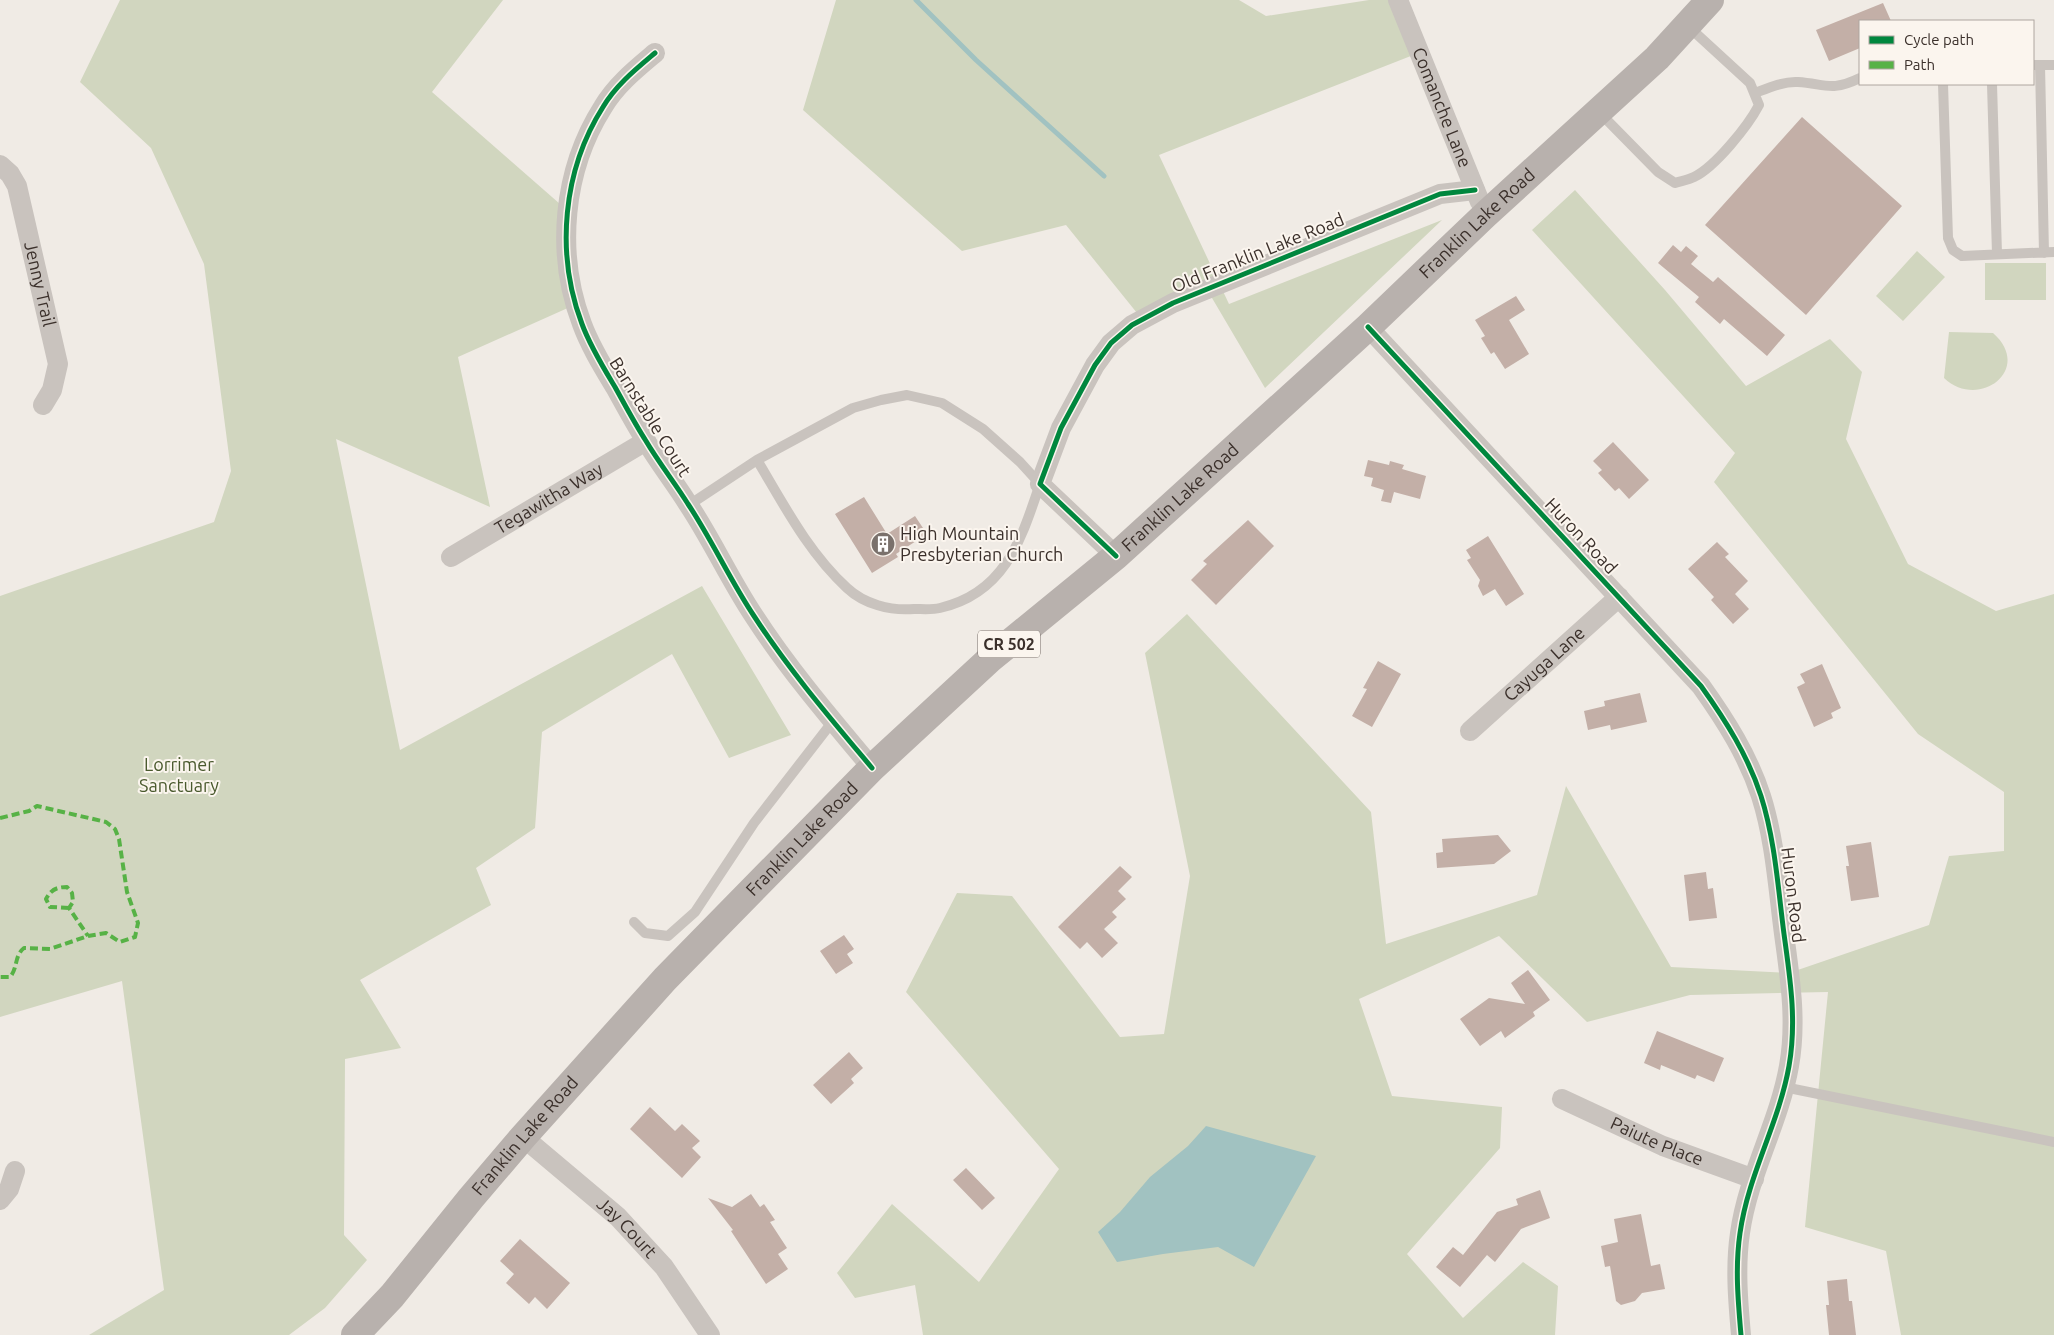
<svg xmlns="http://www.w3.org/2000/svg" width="2054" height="1335" font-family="Ubuntu,sans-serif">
  <rect width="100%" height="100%" fill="#f0ebe5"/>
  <path fill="#d1d6bf" d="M120,0H503L432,92L568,211L570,307L458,357L490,507L336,439L400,750L702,586L791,735L729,758L672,654L542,732L535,828L476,868L491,905L360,980L401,1048L345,1059L344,1235L367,1260L325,1308L289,1335H89L164,1290L122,981L0,1017V596L214,522L231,471L204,264L151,148L80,82Z
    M836,0H1239L1266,16L1369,0H1404L1421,52L1159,155L1229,304L1442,220L1265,388L1202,281L1137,313L1066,225L962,251L803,110Z
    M1575,190L1665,290L1746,386L1830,339L1862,372L1846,439L1908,564L1996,611L2054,594V1335H1901L1886,1251L1805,1227L1828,992L1690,995L1587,1022L1499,936L1359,999L1392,1096L1502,1107L1500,1148L1407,1254L1463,1318L1523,1262L1558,1286L1555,1335H923L915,1285L855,1298L837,1273L892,1204L979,1282L1059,1169L906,992L957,893L1012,896L1120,1037L1164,1034L1190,876L1145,653L1187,614L1371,812L1386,944L1537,895L1566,786L1671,967L1789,973L1929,925L1949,856L2004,851V792L1918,734L1714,482L1735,453L1532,230Z
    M1917,251L1945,277L1903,321L1876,296Z
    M1985,263H2046V300H1985Z
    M1949,332L1993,333C2034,369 1979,411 1944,378Z"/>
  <path fill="#a1c2c1" d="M1206,1126L1316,1156L1254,1267L1218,1247L1163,1254L1117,1262L1098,1232L1120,1212L1150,1177L1188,1146Z"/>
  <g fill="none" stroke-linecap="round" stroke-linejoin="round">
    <path stroke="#a1c2c1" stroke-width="5" d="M916,0L976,60L1104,176"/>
  </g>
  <path fill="#c3afa7" d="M1883,3L1891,21H1860V48L1829,61L1816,30Z
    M1802,117L1902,206L1806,315L1705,225Z
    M1673,245L1681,252L1686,246L1698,256L1691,264L1713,282L1718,277L1785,335L1767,356L1724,319L1720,324L1695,302L1699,297L1658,263Z
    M1516,296L1525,310L1509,320L1529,354L1505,369L1494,352L1491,354L1481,338L1485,336L1475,320Z
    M1613,442L1649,480L1629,499L1619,488L1615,491L1598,473L1602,470L1593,461Z
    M1368,460L1389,465L1390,461L1404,465L1402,469L1426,476L1420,499L1394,492L1391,503L1381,501L1384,490L1371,486L1373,478L1364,476Z
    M864,497L887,534L915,516L927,534L896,554L898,557L872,573L835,514Z
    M1248,520L1274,546L1216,605L1191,580L1207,564L1203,561Z
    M1488,536L1524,594L1506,606L1495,589L1483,596L1478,586L1480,580L1467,560L1471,558L1466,550Z
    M1717,542L1729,554L1725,557L1748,581L1735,594L1749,609L1733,624L1711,600L1714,597L1688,569Z
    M1378,661L1401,674L1372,727L1352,716L1367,689L1363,688Z
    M1822,664L1841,708L1831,713L1833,718L1814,727L1797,687L1805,683L1800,674Z
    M1640,693L1647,722L1611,730L1610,725L1588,730L1584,711L1605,706L1604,701Z
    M1498,835L1511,851L1494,864L1437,868L1436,853L1443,852L1442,839Z
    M1871,842L1879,897L1851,901L1846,866H1849L1846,846Z
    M1120,866L1132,877L1118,891L1126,899L1112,912L1117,917L1104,929L1118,943L1102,958L1087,942L1080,949L1058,927Z
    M1706,872L1708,889L1713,888L1717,918L1689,921L1684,875Z
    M844,935L854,949L847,954L853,963L836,974L820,951Z
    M1528,970L1550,1000L1533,1012L1535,1016L1505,1038L1501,1031L1480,1046L1460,1019L1489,998L1525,1004L1511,983Z
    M1657,1031L1724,1058L1714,1082L1697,1075L1695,1079L1661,1065L1660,1070L1644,1063Z
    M849,1052L863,1068L851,1079L854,1083L831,1104L813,1085Z
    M650,1107L675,1131L682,1124L700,1141L692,1148L701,1157L682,1178L630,1129Z
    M966,1168L995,1198L982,1210L953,1180Z
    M1540,1190L1550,1218L1521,1229L1495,1262L1487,1255L1460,1287L1436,1267L1453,1247L1463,1255L1497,1212L1518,1205L1516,1199Z
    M751,1194L760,1207L764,1204L775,1220L770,1222L787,1248L778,1254L788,1269L766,1284L731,1231L733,1230L708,1198L732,1207Z
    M1641,1214L1651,1266L1660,1264L1665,1289L1642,1293L1635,1301L1621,1305L1616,1301L1610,1266L1605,1267L1601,1246L1618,1242L1614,1219Z
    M520,1239L570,1283L547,1309L535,1297L529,1304L506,1283L514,1274L500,1261Z
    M1847,1279L1849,1301H1852L1856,1335H1829L1826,1305H1829L1827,1281Z"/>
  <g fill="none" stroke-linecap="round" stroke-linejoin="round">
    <path stroke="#c9c3be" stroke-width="10" d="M2033,65H2054
      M2040,65L2044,253
      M1943,84L1948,238L1953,250L1962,256L2054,252
      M1992,84L1997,254
      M1755,93C1768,88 1784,81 1798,82C1826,84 1831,92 1860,78
      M1600,113L1658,172L1675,183C1681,181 1688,180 1694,177C1715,167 1748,126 1759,105L1750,83L1689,27
      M689,505L757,460L853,408L881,400L907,395L942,403L983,429L1020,462L1040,484C1021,540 1005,593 940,608C932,610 922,609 914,609C890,611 864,604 847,588C808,552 784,505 757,460
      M634,922L645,933L668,936L695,912L754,823L833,721
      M1784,1087L2054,1142"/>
    <g stroke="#c9c3be" stroke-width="20">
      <path id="s1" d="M1398,0L1480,202"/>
      <path d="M655,53C636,69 616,85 603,107C563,170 555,253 582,324C590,346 603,367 615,387C625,405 635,424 646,441C659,463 675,483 688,504C712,540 730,580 754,616C789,670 831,719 872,768"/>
      <path id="s2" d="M0,165L10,174L17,186L58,364L52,390L43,405"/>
      <path d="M1368,327L1701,686C1726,721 1748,756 1761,796C1775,840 1778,888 1784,934C1790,978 1797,1021 1789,1066C1779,1123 1748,1175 1740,1233C1735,1267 1738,1301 1741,1335"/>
      <path d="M1116,556L1040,484L1061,428L1095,365L1111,343L1132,325L1173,303L1440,194L1475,190"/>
      <path id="s3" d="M451,557L646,441"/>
      <path id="s4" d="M1470,731L1619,597"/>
      <path id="s5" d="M1562,1099L1663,1146L1754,1179"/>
      <path id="s6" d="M523,1137L618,1217L664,1267L710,1335"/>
      <path d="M0,1200L9,1189L15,1171"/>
    </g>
    <path stroke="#b8b1ad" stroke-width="28" id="s7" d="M355,1335L392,1296L471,1198L523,1137L665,979L872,768L990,659L1116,556L1368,327L1485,215L1657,58L1710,0"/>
    <path stroke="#57b246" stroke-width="4" stroke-dasharray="8 4" stroke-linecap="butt" d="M0,818L29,811L37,806L106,822L115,829L119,839L127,892L138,923L135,937L120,942L106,933L88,936L50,949L24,948C14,956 18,968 10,977H0
      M69,908L50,907L46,899C51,890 56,887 67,887L72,893L73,902L69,908L88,936"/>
    <defs>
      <path id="cycleway" d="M655,53C636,69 616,85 603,107C563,170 555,253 582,324C590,346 603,367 615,387C625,405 635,424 646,441C659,463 675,483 688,504C712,540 730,580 754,616C789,670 831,719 872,768
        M1368,327L1701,686C1726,721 1748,756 1761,796C1775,840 1778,888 1784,934C1790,978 1797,1021 1789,1066C1779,1123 1748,1175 1740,1233C1735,1267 1738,1301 1741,1335
        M1116,556L1040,484L1061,428L1095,365L1111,343L1132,325L1173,303L1440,194L1475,190"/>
    </defs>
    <use href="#cycleway" stroke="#fbf5ee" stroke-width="8"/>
    <use href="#cycleway" stroke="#00873e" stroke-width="5"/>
  </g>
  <defs>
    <symbol id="building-disc" viewBox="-11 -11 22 22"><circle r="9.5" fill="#7a716c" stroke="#fbf5ee"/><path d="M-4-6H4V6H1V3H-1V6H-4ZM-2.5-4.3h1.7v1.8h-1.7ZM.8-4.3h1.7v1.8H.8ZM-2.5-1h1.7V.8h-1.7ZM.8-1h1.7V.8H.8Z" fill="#fff"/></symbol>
  </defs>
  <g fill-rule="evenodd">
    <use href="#building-disc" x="869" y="530" width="28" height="28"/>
  </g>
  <g text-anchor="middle" stroke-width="4" stroke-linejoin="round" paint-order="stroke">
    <rect fill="#fbf5ee" stroke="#756b66" stroke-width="1" x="978" y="630.5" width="62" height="27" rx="4"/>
    <g font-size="16" font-weight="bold" fill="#3b302b">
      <text x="1009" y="650">CR 502</text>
    </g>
    <g font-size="18" fill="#3b302b" stroke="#fbf5ee">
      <text dy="6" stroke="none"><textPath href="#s1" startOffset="116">Comanche Lane</textPath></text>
      <text dy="6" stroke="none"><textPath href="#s7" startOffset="1582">Franklin Lake Road</textPath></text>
      <text transform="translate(1258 253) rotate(-22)" y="6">Old Franklin Lake Road</text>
      <text dy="6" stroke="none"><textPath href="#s2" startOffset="128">Jenny Trail</textPath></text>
      <text transform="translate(650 417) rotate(58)" y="6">Barnstable Court</text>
      <text dy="6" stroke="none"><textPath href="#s7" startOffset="1178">Franklin Lake Road</textPath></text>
      <text dy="6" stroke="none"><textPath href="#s3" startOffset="114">Tegawitha Way</textPath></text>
      <text transform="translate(1581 536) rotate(47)" y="6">Huron Road</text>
      <text dy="6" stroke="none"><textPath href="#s4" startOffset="100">Cayuga Lane</textPath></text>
      <text dy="6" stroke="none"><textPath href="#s7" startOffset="668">Franklin Lake Road</textPath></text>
      <text transform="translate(1793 895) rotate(83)" y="6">Huron Road</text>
      <text dy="6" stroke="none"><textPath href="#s7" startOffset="262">Franklin Lake Road</textPath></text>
      <text dy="6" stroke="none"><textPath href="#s5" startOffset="104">Paiute Place</textPath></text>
      <text dy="6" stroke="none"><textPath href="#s6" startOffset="138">Jay Court</textPath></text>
    </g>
    <g font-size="18" fill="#3b302b" stroke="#fbf5ee" text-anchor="start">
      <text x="900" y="540">High Mountain<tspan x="900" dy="21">Presbyterian Church</tspan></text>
    </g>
    <g font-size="18" fill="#4a5a2e" stroke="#fbf5ee">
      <text x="179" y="771">Lorrimer<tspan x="179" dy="21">Sanctuary</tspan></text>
    </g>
  </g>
  <rect x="1859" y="20" width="175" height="65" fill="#fbf5ee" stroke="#aea6a0"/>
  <rect x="1869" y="36" width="25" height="8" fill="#00873e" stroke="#aea6a0"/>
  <text x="1904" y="45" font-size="15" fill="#3b302b">Cycle path</text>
  <rect x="1869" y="61" width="25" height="8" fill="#57b246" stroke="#aea6a0"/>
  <text x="1904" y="70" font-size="15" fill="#3b302b">Path</text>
</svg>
